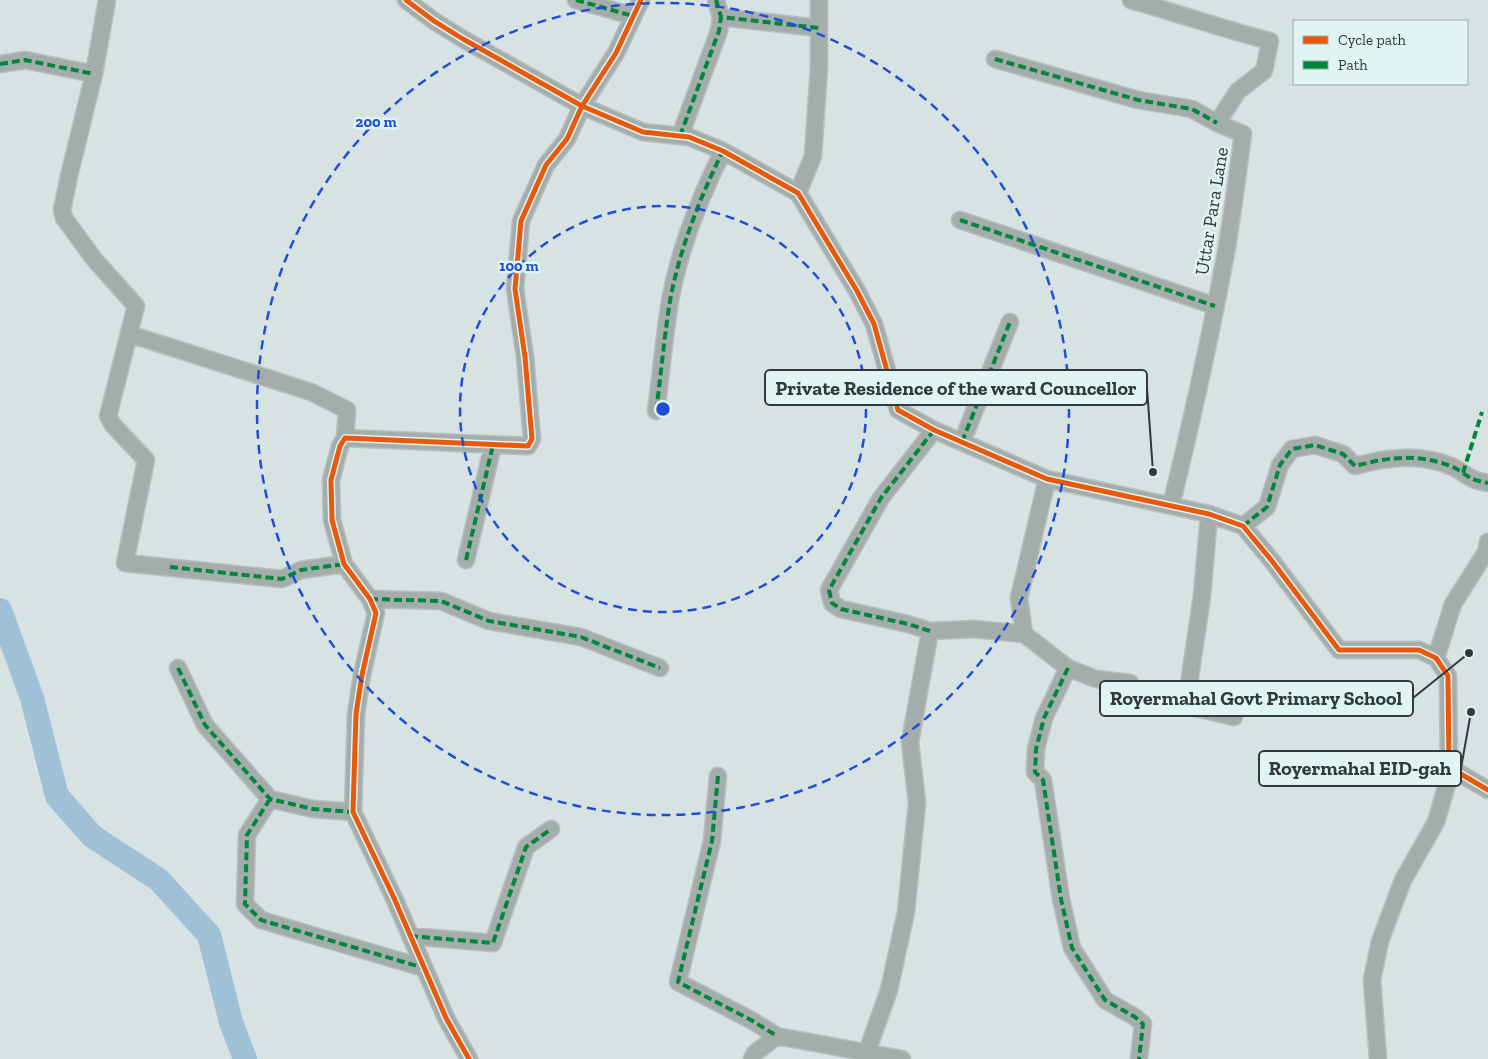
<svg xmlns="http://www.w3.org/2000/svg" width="1488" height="1059" font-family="'Zilla Slab',serif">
  <rect width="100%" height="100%" fill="#d7e2e2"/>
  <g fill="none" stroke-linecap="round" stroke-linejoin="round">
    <path stroke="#a0c0d8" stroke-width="24" d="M0,610L32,698L57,796L92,836L159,880L209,935L231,1022L245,1059"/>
    <defs>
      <path id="minor" d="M107,0L94,74L69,176L62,210L64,218L94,259L136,306L108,416L113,425L146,460L125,563L282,579L301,570L344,564
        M406,0L434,21L463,39L582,106L643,132L689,137L723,151L798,193L857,291L874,324L898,410L934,430L1047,479L1209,514L1243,526L1272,561L1339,650H1419L1436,658L1448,676L1449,767L1488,790
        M576,0L633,16
        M716,0L721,17
        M1131,0C1177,13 1223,29 1270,41L1264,71L1238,91L1217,123L1243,134C1238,172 1233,209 1227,247C1211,334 1192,420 1171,506
        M995,59L1138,100L1192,109L1217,123
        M0,64L25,60L94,74
        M680,136L719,31L721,17L819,28
        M798,193L813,156L819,67V0
        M960,220L1215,306
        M129,334L311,392L347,410L345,438
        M656,411C661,375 664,338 670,301C679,251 700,197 723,151
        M962,442L1010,322
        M1243,526L1267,507L1280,465L1292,449L1315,445L1343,454L1355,466C1388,457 1420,453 1453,467C1460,470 1466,476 1473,479C1477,481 1483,482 1488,483
        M466,560L493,445
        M370,599L441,601L489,621L581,637L660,668
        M930,631L908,624L841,609L832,603L829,590L881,498L934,430
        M1024,634L1068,668L1096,679L1130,683L1138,694L1234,717
        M1436,658L1453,604L1486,552L1488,542
        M178,668L205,725L270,799L313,809L353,812
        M1068,668L1044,718L1036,749L1035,772L1043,780L1061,899L1072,948L1105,1000L1135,1017L1143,1024L1139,1059
        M1186,704L1202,596L1209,514
        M718,776L712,841L678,982L751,1020L777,1036
        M270,799L247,835L245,904L261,920L424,968
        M410,936L493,943L526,847L551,829
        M867,1052L889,990L906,912L917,803L910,742L930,631L974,629L1024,634L1019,598L1047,479
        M469,1059L446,1018L394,898L353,812L356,714L362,675L376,613L370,599L344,564L332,520L331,480L340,446L345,438L528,446L532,439L525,357L515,289L521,221L546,165L567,139L582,106L616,53L641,0
        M752,1059L755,1053L777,1036L902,1059
        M1378,1059L1372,980L1380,941L1403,880L1436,822L1446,788L1449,767"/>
    </defs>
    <use href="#minor" stroke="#b7bfbf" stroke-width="19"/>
    <use href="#minor" stroke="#a5adab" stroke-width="16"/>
    <path stroke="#00873e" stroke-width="4" stroke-dasharray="8 4" stroke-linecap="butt" d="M576,0L633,16
      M716,0L721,17
      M995,59L1138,100L1192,109L1217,123
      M0,64L25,60L94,74
      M680,136L719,31L721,17L819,28
      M960,220L1215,306
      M656,411C661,375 664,338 670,301C679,251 700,197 723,151
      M962,442L1010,322
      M1463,473L1482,412
      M1243,526L1267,507L1280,465L1292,449L1315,445L1343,454L1355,466C1388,457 1420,453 1453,467C1460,470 1466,476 1473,479C1477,481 1483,482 1488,483
      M466,560L493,445
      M170,567L282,579L301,570L344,564
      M370,599L441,601L489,621L581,637L660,668
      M930,631L908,624L841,609L832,603L829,590L881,498L934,430
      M178,668L205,725L270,799L313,809L353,812
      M1068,668L1044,718L1036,749L1035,772L1043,780L1061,899L1072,948L1105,1000L1135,1017L1143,1024L1139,1059
      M718,776L712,841L678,982L751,1020L777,1036
      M270,799L247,835L245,904L261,920L424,968
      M410,936L493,943L526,847L551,829"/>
    <defs>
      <path id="cycleway" d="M406,0L434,21L463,39L582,106L643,132L689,137L723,151L798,193L857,291L874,324L898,410L934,430L1047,479L1209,514L1243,526L1272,561L1339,650H1419L1436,658L1448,676L1449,767L1488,790
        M469,1059L446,1018L394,898L353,812L356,714L362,675L376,613L370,599L344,564L332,520L331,480L340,446L345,438L528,446L532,439L525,357L515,289L521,221L546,165L567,139L582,106L616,53L641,0"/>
    </defs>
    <use href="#cycleway" stroke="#dff4f3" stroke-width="8"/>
    <use href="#cycleway" stroke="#e8590c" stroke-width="5"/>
  </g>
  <g fill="none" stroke="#1d4ed8" stroke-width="2.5" stroke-dasharray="9 6">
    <circle cx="663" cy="409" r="203"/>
    <circle cx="663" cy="409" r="406"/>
  </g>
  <g text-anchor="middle" stroke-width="5" stroke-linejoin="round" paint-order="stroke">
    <g font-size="19" fill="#313939" stroke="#dff4f3">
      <text transform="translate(1211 211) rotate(-81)" y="7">Uttar Para Lane</text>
    </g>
  </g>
  <circle cx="663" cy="409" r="8" fill="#1d4ed8" stroke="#dff4f3" stroke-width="2.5"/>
  <g font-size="15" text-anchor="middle" font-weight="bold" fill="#1d4ed8" stroke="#dff4f3" stroke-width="5" stroke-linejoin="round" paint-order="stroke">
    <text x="376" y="127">200 m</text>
    <text x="519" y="271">100 m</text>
  </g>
  <path fill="none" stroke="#313939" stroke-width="2" d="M1153 472L1147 388M1469 653L1413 698M1471 712L1461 768"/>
  <g fill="#313939" stroke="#dff4f3" stroke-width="2">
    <circle cx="1153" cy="472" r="5"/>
    <circle cx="1469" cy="653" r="5"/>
    <circle cx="1471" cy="712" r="5"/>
  </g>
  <g fill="#dff4f3" stroke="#313939" stroke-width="2">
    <rect x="765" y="370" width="382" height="35" rx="5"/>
    <rect x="1100" y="681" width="313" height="35" rx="5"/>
    <rect x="1259" y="751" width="202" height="35" rx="5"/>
  </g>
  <g font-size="20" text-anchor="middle" font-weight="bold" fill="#313939">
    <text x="956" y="395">Private Residence of the ward Councellor</text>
    <text x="1256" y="705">Royermahal Govt Primary School</text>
    <text x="1360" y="775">Royermahal EID-gah</text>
  </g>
  <rect x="1293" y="20" width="175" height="65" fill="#dff4f3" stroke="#99a9a9"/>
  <rect x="1303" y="36" width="25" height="8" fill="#e8590c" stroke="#99a9a9"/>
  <text x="1338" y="45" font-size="15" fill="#313939">Cycle path</text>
  <rect x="1303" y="61" width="25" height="8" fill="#00873e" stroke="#99a9a9"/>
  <text x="1338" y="70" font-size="15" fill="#313939">Path</text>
</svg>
